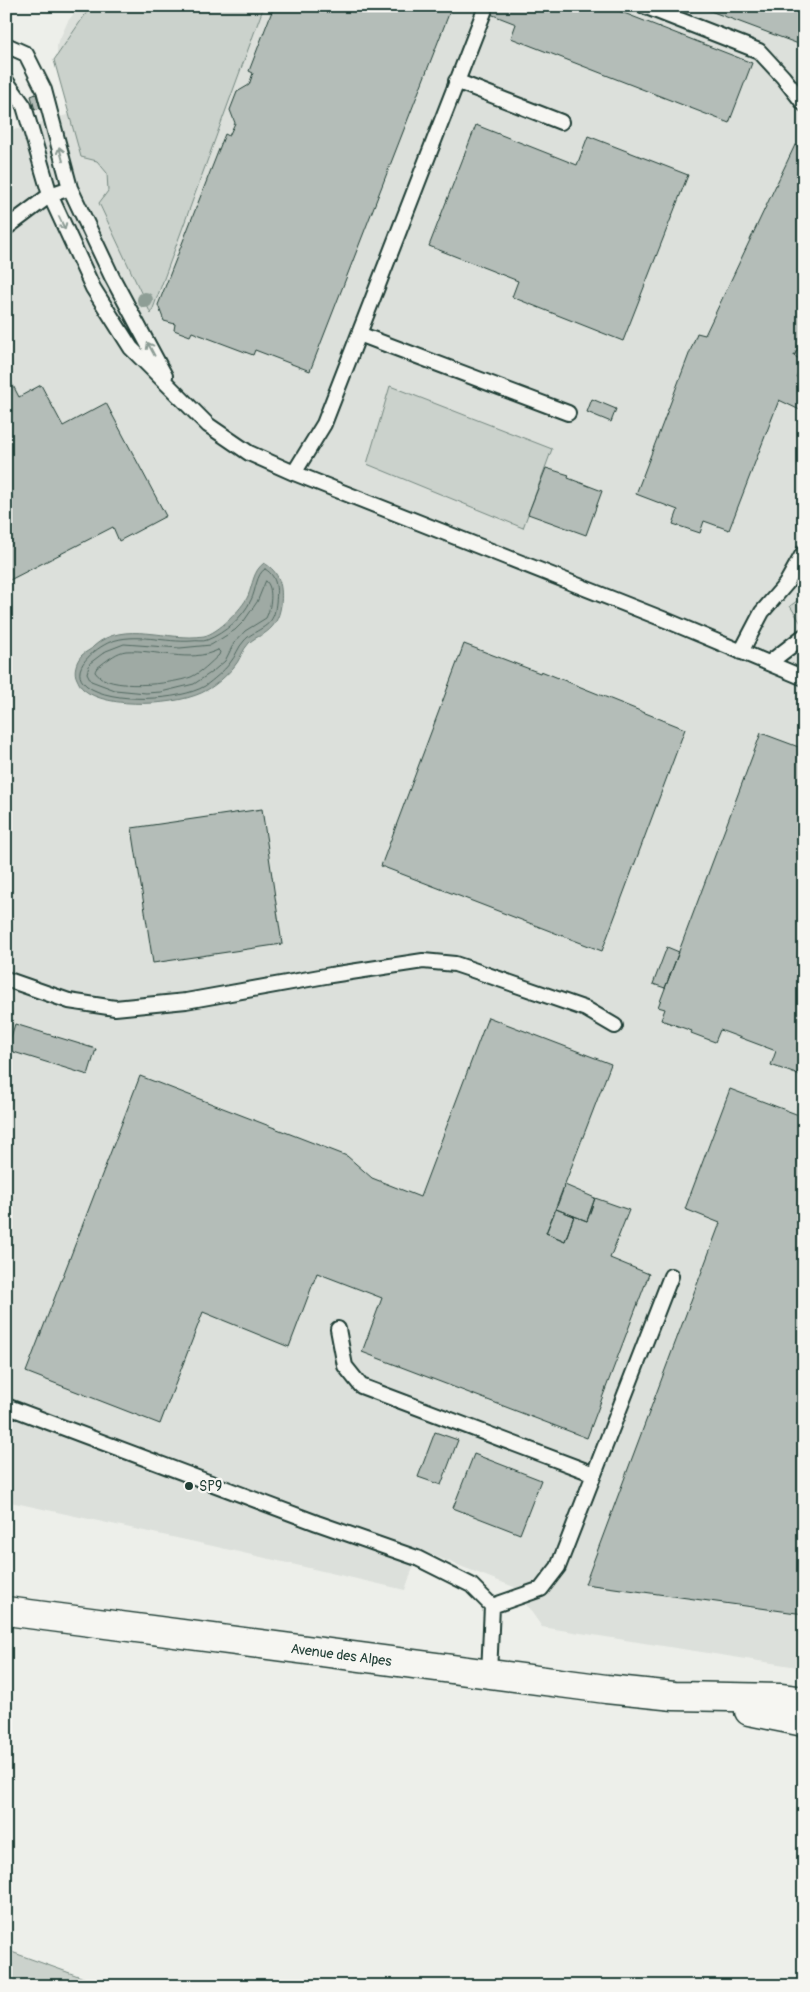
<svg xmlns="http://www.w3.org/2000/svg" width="810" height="1992" font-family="Pangolin,sans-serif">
  <rect width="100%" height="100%" fill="#edefea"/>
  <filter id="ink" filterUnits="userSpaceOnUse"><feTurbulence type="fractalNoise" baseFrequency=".02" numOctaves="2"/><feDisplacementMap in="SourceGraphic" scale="10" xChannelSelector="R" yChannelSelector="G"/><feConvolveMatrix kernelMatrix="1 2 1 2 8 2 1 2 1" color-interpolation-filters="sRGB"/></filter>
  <g filter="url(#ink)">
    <path fill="#dce0db" d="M80,6H804V1668L542,1627L514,1587L419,1550L405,1590L195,1542L6,1501V124L14,130L74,113L57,61V45L68,21Z"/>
    <path fill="#cbd2cc" stroke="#758880" d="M91,6H264L151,314L99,203L108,191L107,173L97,161L81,157L54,60Z
      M390,386L552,449L523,528L367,464Z
      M804,593V628L790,606L801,598Z
      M6,1950L106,1986H6Z"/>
    <path fill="#9faaa4" stroke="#6c7e77" d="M264,563C280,572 283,587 281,605C279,619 274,628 262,635C257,637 253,639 249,643C242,650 240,661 233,668C226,676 216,685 207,690C181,706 106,710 83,689C80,686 79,683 77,679C73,672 76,661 82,655C85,652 91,650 94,646C124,619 168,642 204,636C218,633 242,609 248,596C253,584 253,571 264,563Z"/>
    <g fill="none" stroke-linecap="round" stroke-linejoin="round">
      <path stroke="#526961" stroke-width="1" d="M265,569C280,577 277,597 275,610C272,629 254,629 244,641C238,647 236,656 230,663C224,671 213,680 205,686C180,701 111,704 87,686C66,670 96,648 110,642C136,632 165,643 192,641C197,640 203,642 207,640C225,633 243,617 251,600C256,591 256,574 265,569Z
        M266,581C274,588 271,608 266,618L245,631L234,643L225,661L212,672L194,684L161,692L146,693L115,690L91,681L87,673L90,663L106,651L124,644L180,648L211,645L235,630L244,621L257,602Z
        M218,650L220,652L219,655C210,663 202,672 191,677C172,684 107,692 95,672C96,667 99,667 102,664C109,659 117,652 126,651C156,649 189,664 218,650Z"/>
    </g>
    <path fill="#b4bdb8" stroke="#1f3d34" d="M274,6H452L310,371L255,350L253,355L192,332L190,336L174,330L175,324L164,321L158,305L225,134L229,136L235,123L230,110L237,92L249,85L253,73L249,71Z
      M470,6H606L752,63L729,123L511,38L516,24Z
      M697,6H804V46Z
      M36,94L40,108L35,110L31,96Z
      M476,125L577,165L588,136L688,175L623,341L512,297L518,281L429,246Z
      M795,145L804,149V337L794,356L804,361L796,377L804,382V412L779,400L729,530L704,521L700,533L673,524L678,510L636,494L697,333L705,335Z
      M804,337V361L794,356Z
      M6,372L19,397L41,385L63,426L106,403L166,516L119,541L113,527L6,582Z
      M592,399L616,409L611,422L587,412Z
      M546,468L569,475L568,478L602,491L586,535L528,514Z
      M464,644L540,673L541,671L685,729L602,951L381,866Z
      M761,733L804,749V1077L771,1065L776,1051L720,1030L715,1042L691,1033L692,1031L661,1020L665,1009L658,1007Z
      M262,809L282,944L153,963L132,828Z
      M667,947L679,952L665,988L653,984Z
      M488,1017L611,1064L546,1233L565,1241L574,1216L587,1221L595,1198L629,1210L610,1258L649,1274L587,1438L362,1352L382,1298L317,1273L289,1347L203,1312L160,1424L26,1372L140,1076L347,1156L372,1178L420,1197Z
      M15,1024L96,1049L88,1075L7,1050Z
      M730,1089L804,1117V1614L585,1584L720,1223L685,1209Z
      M565,1185L595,1198L587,1221L556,1209Z
      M556,1209L574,1216L565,1241L546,1233Z
      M435,1432L458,1440L441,1485L418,1477Z
      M474,1454L541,1480L520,1534L453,1508Z"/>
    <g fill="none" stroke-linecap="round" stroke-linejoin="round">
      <defs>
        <path id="service" d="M644,6L759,51L783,77L804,104
          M6,45L26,54L44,90L70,188L112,277L165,376
          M6,81L24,106L50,195L93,288L131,348L208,425L249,453L294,473L668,621L804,678
          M456,81L561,122
          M6,228L50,195L70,188
          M359,334L568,413
          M294,473L324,424L484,12
          M741,652L762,612L786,584L804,552
          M769,663L804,636
          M6,979L69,1001L115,1008L186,1001L331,975L423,961L455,964L473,970L586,1009L615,1026
          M338,1329L345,1366L361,1386L594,1474
          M6,1406L317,1523L417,1558L471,1585L492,1606L489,1674
          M492,1606L541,1589L558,1567L671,1276"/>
        <g id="primary">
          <path id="s1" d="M6,1611L606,1689L674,1696L780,1698L804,1701"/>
          <path d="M749,1711L804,1722"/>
        </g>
      </defs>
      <use href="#service" stroke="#1f3d34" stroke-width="18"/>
      <use href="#primary" stroke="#1f3d34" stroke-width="31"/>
      <use href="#service" stroke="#f6f6f2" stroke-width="14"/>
      <use href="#primary" stroke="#f6f6f2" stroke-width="28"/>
    </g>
    <circle fill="#8e9e96" cx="145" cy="300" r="8"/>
    <defs><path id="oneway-shaft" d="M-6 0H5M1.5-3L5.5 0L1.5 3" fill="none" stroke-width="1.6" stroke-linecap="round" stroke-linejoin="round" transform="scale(1.25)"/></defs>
    <g stroke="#8a9a93">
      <use href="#oneway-shaft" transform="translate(61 154) rotate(-105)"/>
      <use href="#oneway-shaft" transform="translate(62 223) rotate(65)"/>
      <use href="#oneway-shaft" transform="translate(151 349) rotate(-118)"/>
    </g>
  </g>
  <circle fill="#1f3d34" stroke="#f6f6f2" stroke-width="2" cx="189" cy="1486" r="5"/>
  <g text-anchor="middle" stroke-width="4.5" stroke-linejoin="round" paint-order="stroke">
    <g font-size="14" fill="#1f3d34" stroke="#f6f6f2" text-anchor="start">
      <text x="199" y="1491">SP9</text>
    </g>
    <g font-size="14" fill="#1f3d34" stroke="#f6f6f2">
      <text dy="5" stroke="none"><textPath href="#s1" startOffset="338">Avenue des Alpes</textPath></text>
    </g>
  </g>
  <rect width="810" height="1992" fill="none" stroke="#f6f6f2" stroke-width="25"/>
  <rect x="12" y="12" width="785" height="1967" fill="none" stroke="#1f3d34" stroke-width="2" filter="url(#ink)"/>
</svg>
